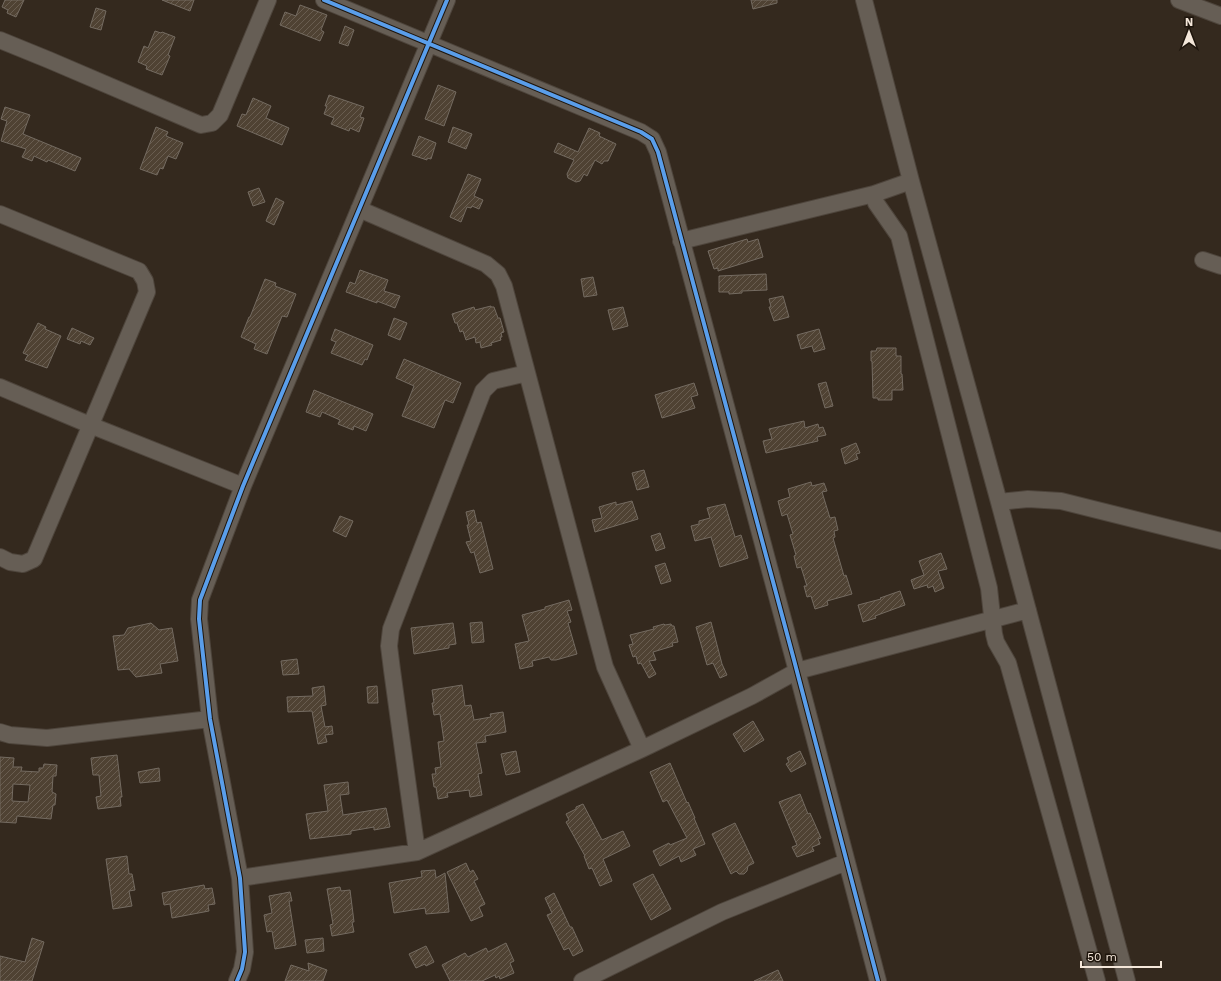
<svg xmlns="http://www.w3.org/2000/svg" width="1221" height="981" font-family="'Work Sans',sans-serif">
  <defs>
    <pattern id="building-hatch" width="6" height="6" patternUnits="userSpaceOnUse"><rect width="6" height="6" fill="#4f4233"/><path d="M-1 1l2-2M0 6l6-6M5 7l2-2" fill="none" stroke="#695d50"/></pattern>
  </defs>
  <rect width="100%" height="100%" fill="#34291e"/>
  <path fill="url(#building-hatch)" stroke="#746b61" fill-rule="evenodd" d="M5,0H24L16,17L7,13L8,10L2,7Z
    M162,0H194L190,11Z
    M751,0H777V3L753,9Z
    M300,5L327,15L321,30L324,32L320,41L280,25L285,12L296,16Z
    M96,8L106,11L101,30L90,27Z
    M345,26L354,30L348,46L339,43Z
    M155,31L161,33L162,32L175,37L168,55L170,56L162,75L146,69L147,66L138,62L144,46L148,48Z
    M438,85L456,92L444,126L425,119Z
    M329,95L364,107L360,117L364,118L359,132L350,128L349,131L331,124L334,118L324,114L327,106H325Z
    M253,98L271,106L266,118L289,128L282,145L237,126L242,114L246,115Z
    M5,107L30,115L23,134L81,158L75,171L48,160L47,162L34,156L32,161L22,157L26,149L1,141L7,121L1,119Z
    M156,127L168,132L166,136L183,143L176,159L168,156L163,169L160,168L157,175L140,169Z
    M453,127L472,134L466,149L448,142Z
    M589,128L600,133L599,136L616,144L608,161H604L602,164L595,160L587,176L584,174L580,181L576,182L568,178L567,174L574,160L554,152L558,143L578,152Z
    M419,136L436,143L431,159L427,158V160L412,155Z
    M468,174L481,179L474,196L483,200L479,209L472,206L471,208L467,207L461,222L450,217Z
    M259,188L265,202L253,206L248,192Z
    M276,198L284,202L274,225L266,221Z
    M747,239L748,242L758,239L763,257L718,271V268L714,269L708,251Z
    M360,270L388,280L384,291L400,296L395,308L377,301V303L346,292L350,282L355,284Z
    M766,274L767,290L742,291V293L729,294V292H719V276Z
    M593,277L597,295L584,297L581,279Z
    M265,279L276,283L275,286L296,294L287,317L282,316L267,354L254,349L256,344L241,337L249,317H250Z
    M783,296L789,317L774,321L769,307H771L769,299Z
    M491,306V307H494L498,318H500L504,332L501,333L502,337H500L501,340L491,343L492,345L481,348L480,342L476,343L475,337L466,340L463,331L460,332L457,323H455L452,314L474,307L475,310Z
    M623,307L628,326L613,330L608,310Z
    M394,318L407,323L400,340L388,335Z
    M38,323L46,327L45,329L61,336L47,368L25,360L28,355L23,353Z
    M72,328L94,338L90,345L81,341L80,344L67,339Z
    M335,329L373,345L367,360L365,359L362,365L331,353L336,342L331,340Z
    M819,329L825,349L814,352L812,346L801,349L797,335Z
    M877,348H896V356H901V374H902L903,390H892V400H878V398H873L872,361H871V351H876Z
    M404,359L461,383L453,403L445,400L434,428L402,416L414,386L396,378Z
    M826,382L833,406L825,408L818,384Z
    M694,383L698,395L691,397L695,408L662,418L655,395Z
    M314,390L373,414L366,431L354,426L353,430L338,424L340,420L322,412L320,417L306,412Z
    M804,421L805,428L818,424L819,428L823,427L826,435L817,437L818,441L766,453L763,441L772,439L769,429Z
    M856,443L860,453L856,454L858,459L845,464L841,449Z
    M644,470L649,487L637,490L632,473Z
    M811,482L812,486L824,483L827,491L822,492L830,518L835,517L838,530L834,531L835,537L833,538L844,576L846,575L852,594L827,601L828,605L815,609L811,596L807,597L804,586H807L801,567L797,568L794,556L796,555L790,535L793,534L787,514L782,516L778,501L790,497L788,489Z
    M632,501L638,519L595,532L592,520L602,518L599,507L616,502V505Z
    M725,504L735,537L741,535L748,558L720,567L711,537L695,541L691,526L699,524V521L710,518L707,508Z
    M474,510L477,523L481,522L493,569L480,573L474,552L471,553L466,542L471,541L467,525H469L466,512Z
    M340,516L353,521L346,537L333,531Z
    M660,533L665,548L656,551L651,536Z
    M941,553L947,569L938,571L944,588L935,592L933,586L928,588L927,585L914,589L911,580L924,575L919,561Z
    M665,563L671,581L661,584L655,566Z
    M900,591L905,605L875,616L876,618L863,622L858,605L881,599L880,598Z
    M569,600L572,610L567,611L571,622L568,623L577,654L556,660H551L549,657L532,661L533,666L520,669L515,644L529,641L522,615L545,609V607Z
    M482,622L484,642L472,643L470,623Z
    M711,622L722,664L727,675L720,678L713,663L707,665L696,627Z
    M151,623L159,630L172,628L178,661L160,664L162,673L136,677L129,669L118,670L113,636L124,635L128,628Z
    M453,623L456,644L449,645V648L414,654L411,628Z
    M664,624L665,625L671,624L672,626H674L678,642L672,643L673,646L653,652L656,660L649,661L656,674L649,678L641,663L638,664L636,656L633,657L629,645L633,644L630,635L654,629L653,627Z
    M297,659L299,674L283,675L281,661Z
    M462,685L465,706L471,705L474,720L491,717L490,714L503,712L506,732L485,736L486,742L476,743L482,773L478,774L482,795L470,797L469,790L447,793L448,797L438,799L436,787H434L432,774H436L435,768L441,767L438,742L444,741L440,714L434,715L432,703H434L432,690Z
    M324,686L326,705L321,706L325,727L332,726L333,734L325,735L327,742L318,744L312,711L288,712L287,697L313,696L312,688Z
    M377,686L378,703H368L367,687Z
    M753,721L764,740L744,752L733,734Z
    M516,751L520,772L506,775L501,754Z
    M800,751L806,764L791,772L786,764L789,762L787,758Z
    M117,755L122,797H120L121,806L98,809L96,797L101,796L99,775H93L91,758Z
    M0,757L14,758L13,767H22L21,771L39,772V768H43L44,764L57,765L56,776H53L52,792L56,794L55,805H53L51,819L17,816L16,823L0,822ZM13,784L30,785L28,802L12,801Z
    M670,763L687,803L688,802L695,818H694L705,844L693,849L696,855L681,862L679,856L660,866L653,851L669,843L670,845L687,838L667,800L663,802L650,772Z
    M159,768L160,781L140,783L138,772Z
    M348,782L349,794L340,795L343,815L386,808L390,827L374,830V827L351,831V834L310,839L306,814L328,811L324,785Z
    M800,794L808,814L810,813L821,838L818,839L820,844L812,847L814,851L797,857L792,847L797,845L779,802Z
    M583,804L602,840L623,831L630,846L603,859L612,881L600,886L592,868L589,869L584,856H585L566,822L569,820L566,814L576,809V807Z
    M735,823L754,863L748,866L747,871L744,874H739L736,871L731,874L712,834Z
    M127,856L129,874H132L135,890L129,891L132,906L113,909L106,859Z
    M466,863L470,872L473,870L478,879L474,881L485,904L479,907L483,916L471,921L447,872Z
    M435,870L436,878L445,873L449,912L426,914L425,908L394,913L389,883L422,877L421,871Z
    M653,874L671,909L651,920L633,884Z
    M204,885L205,889L212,888L215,904L208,905L209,911L172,918L170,904L164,905L162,893Z
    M340,887L341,891L350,890L354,922H352L354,932L332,936L330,925L333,924L327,889Z
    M290,892L292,901H289L296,945L275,949L272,931L267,932L264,915L272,913L269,896Z
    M554,893L570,927H572L583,951L573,956L569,948L564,950L547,915L552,913L545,898Z
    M32,938L44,942L32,981H0V956L25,962Z
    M323,938L324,951L307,953L305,940Z
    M506,943L514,961L510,963L514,973L500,979L499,976L496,978L495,975L482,981H450L442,965L465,953L468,957L486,948L488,952Z
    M426,946L434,962L426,966L425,964L416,968L409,954Z
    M308,963L327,970L323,981H285L291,965L309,971Z
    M778,970L783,981H754Z"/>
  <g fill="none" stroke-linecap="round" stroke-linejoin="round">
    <defs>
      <path id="minor" d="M324,0L641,132L652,139L658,152C702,322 749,491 794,660C823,767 849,874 878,981
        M864,0L911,181L999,502L1127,981
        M1179,0L1221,16
        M0,40L49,60L201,125L212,123L220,115L268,0
        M874,194L876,203L899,236L989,588L994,634L996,642L1008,663L1097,981
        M359,209L486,264L498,274L504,286L605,667L642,749
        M0,214L139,271L145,281L147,292L34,559L23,564L10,562L0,557
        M681,241L874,194L911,181
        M1203,260L1221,266
        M0,387L90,425L243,486
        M999,502L1028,499L1061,501L1221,541
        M0,732L10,735L47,738L210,719
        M417,852L392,670L389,646L391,629L483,391L493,381L527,373
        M240,878L417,852L642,749L752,696L797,671L1028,610
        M237,981L242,969L245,952L240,878L210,719L199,619L200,600L243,486L447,0
        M582,981L722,912L846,862"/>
    </defs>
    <use href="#minor" stroke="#4e453c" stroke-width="18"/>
    <use href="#minor" stroke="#665e55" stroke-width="16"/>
    <defs>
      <path id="cycleway" d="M324,0L641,132L652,139L658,152C702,322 749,491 794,660C823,767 849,874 878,981
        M237,981L242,969L245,952L240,878L210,719L199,619L200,600L243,486L447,0"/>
    </defs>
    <use href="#cycleway" stroke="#1e150c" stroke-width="6"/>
    <use href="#cycleway" stroke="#5a9eea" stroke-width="4"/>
  </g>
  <g transform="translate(1189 32)" stroke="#1e150c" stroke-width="3" paint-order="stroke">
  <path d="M0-3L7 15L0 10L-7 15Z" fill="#f4e7da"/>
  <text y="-6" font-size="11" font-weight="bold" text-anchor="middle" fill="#f4e7da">N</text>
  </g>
  <path d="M1081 961v6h80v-6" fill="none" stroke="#f4e7da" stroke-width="2"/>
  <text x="1087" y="961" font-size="12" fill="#f4e7da" stroke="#1e150c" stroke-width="3" paint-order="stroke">50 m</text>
</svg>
